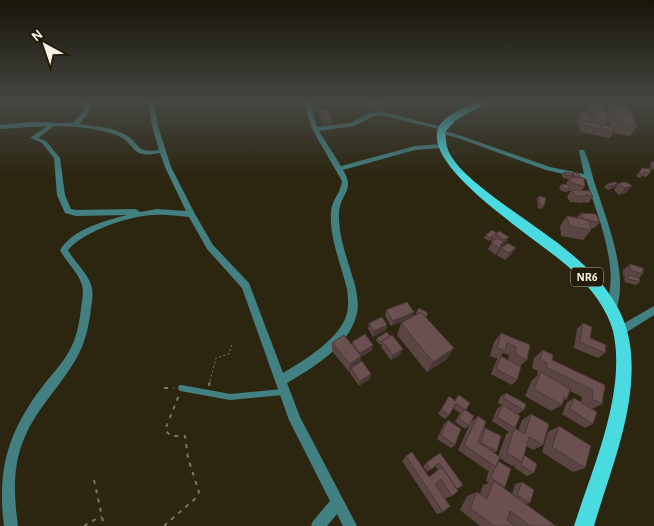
<svg xmlns="http://www.w3.org/2000/svg" width="654" height="526" font-family="'Alegreya Sans',sans-serif">
  <rect width="100%" height="100%" fill="#2c2611"/>
  <g fill="none" stroke-linecap="round" stroke-linejoin="round">
    <path stroke="#7a7664" stroke-width="1" stroke-dasharray="2 2.5" stroke-linecap="butt" d="M210,381L216,358L229,354L232,344"/>
    <path stroke="#7a7664" stroke-width="2" stroke-dasharray="4 5.5" stroke-linecap="butt" d="M209,386L210,380
      M164,388H174
      M94,480L104,526
      M84,526L101,516
      M164,526L197,497L199,492L188,458L185,436H171L165,430L179,395"/>
    <path stroke="#428082" stroke-width="6" d="M181,388L230,397L283,392"/>
    <path fill="#428082" fill-rule="evenodd" d="M82,102H88L91,106L88,114L79,124C93,126 109,127 122,133C141,141 133,154 159,150L152,126L148,102H154L158,126L171,167L195,214L213,245L249,283L283,373C305,360 341,338 347,313C349,305 348,297 347,289C341,264 329,237 331,211C332,200 341,192 342,181L312,129L307,113L306,102H312L313,113L317,127L350,123L368,114L380,111L446,128L443,130L380,115L372,117L354,126L319,131L341,166L415,146L441,144L444,146L441,148L415,150L343,170C356,191 340,193 339,213C338,239 350,265 356,289C357,297 359,305 357,313C350,346 314,367 287,383L300,417L357,526H343L337,514L327,526H311L313,521L330,501L289,420L242,288L207,249L189,217C177,216 165,214 153,215C129,216 84,231 68,250C75,263 87,272 91,285C94,293 92,301 91,308C89,326 85,344 76,359C60,387 36,409 24,439C12,467 14,497 18,526H4C0,495 1,466 13,436C21,417 33,398 46,382C57,369 68,356 74,341C78,330 80,319 81,308C82,300 84,293 82,285C78,272 66,262 60,250C73,229 104,221 127,215L76,216L65,213L57,195L54,158L42,143L30,138L47,126L0,129V125L27,122L73,123L82,113L85,106ZM54,126C73,126 98,128 116,135C139,144 127,159 160,153L165,167L186,211L157,209L140,212L136,209L76,210L71,209L65,195L60,158L46,141L38,138Z
      M441,130L462,136L550,167L584,174L579,151L580,150H584C590,162 592,177 597,190C608,224 630,278 615,313L612,314L609,313L607,310C609,296 612,281 610,267C607,236 595,208 586,179L546,170L458,138L439,133L438,132Z
      M654,306V315L624,334L620,336L616,334L615,331L616,328Z"/>
    <path fill="#49dbe0" fill-rule="evenodd" d="M478,102H488L456,120L445,132C446,137 446,143 447,147C452,163 469,177 481,187C536,233 625,271 631,353C636,411 610,471 594,526H574C592,469 627,392 613,331C607,309 591,288 574,272C545,243 431,176 437,133C439,116 465,108 478,102Z"/>
  </g>
  <path fill="#5b4543" fill-rule="evenodd" d="M369,102H380L376,108L369,107Z
    M591,104L606,113L612,104L637,126L630,136L613,133L610,138L598,136V134L597,135L580,132V127H579L577,119L581,112L586,113ZM608,121L610,126L606,125Z
    M319,110L332,119V125L324,126L319,116Z
    M653,161H654V169H651L650,164Z
    M642,168L649,174L646,177L642,176L640,178L636,176Z
    M564,172L572,174L573,172L579,178L585,186L582,190L593,197L588,203L583,202L582,203L570,202L567,197L571,191H568L567,192L561,191L559,187L562,184H566L569,179L563,178L562,175Z
    M619,183L632,186L626,193L619,195L614,190Z
    M607,184L615,187L608,190L604,187Z
    M539,196L544,206L542,209L538,208L537,199Z
    M581,213L600,222L594,228H591V230L583,240L561,236L560,226L567,216L577,218Z
    M497,233L509,237L505,243L501,246L496,255L488,249L492,242L491,241L493,238L489,241L484,238L486,235Z
    M501,248L512,254L505,260L497,255Z
    M630,264L643,274L639,278L640,282L636,285L625,282L624,278L626,277L623,276V270Z
    M386,310L414,312L413,316L415,315L416,313L426,318L447,359L427,372L397,335L401,323L405,320L391,326L385,316Z
    M369,323L386,330L373,337L368,329Z
    M583,323L590,338L605,353L598,358L574,348L577,329Z
    M501,333L530,345L527,360L520,366L517,380L512,385L491,374L496,361L498,359L490,356L494,342ZM503,353L509,355L508,360L501,356Z
    M377,338L401,354L391,360L381,347L382,344L380,345L376,340Z
    M352,342L373,345L372,350L361,357L360,362L370,379L359,386L350,373V371L349,372L332,351V343L352,345Z
    M543,350L552,360L605,385L602,404L592,409L593,424L585,428L562,414L567,402L574,398L581,402L582,397L570,391L567,399L563,401L562,405L551,411L525,396L532,380L538,375L537,374L538,371L532,368L534,358Z
    M506,393L524,410L518,414L515,429L518,431L522,420L531,414L543,445L533,450L526,446L524,455L534,473L527,476L514,467L515,465L512,466L499,458L498,461L505,487L504,488L512,494L515,484L522,482L530,503L526,504L556,526H480L460,510L467,496L477,492L480,494L483,485L489,483L486,481L489,470L488,471L458,450L471,422L478,416L483,429L485,428L497,451L494,453L498,457L506,434L509,432L492,421L497,409L502,405L498,403L500,397Z
    M459,395L466,410L469,426L465,429L455,422L460,413L453,408L449,415L445,419L438,414L449,396L455,400Z
    M448,420L455,445L451,448L437,439L444,424Z
    M559,426L585,468L573,472L542,452L548,432Z
    M440,453L457,489L452,496L446,498L443,512L437,514L402,461L406,456L429,477L438,470L435,466L427,472L423,466Z"/>
  <path fill="#4a3837" d="M377,102H380L376,108Z
    M332,119V125L324,126V120Z
    M618,184L615,187L608,190L610,186Z
    M632,186L626,193L619,195L625,188Z
    M509,237L505,243L501,247L496,255L500,248V245Z
    M516,248L512,254L505,260L509,253Z
    M414,312L412,318L391,326L393,321Z
    M387,325L386,330L373,337L374,331Z
    M373,345L372,350L361,357L360,364L351,368L350,371L349,372L350,364L360,357V353Z
    M454,348L447,359L427,372L433,362Z
    M403,349L401,354L391,360L393,355Z
    M371,374L370,379L359,386L360,381Z"/>
  <path fill="#6a504e" stroke="#4a3837" d="M591,104L604,106L608,121L595,119Z
    M612,104L628,106L637,126L619,123Z
    M327,109L332,119L324,120L319,110Z
    M581,112L590,113L592,122L583,120Z
    M583,121L601,124V129L584,125Z
    M602,125L614,127V132L602,129Z
    M642,168L651,169L649,174L644,172L643,175L639,173Z
    M564,172L571,173L572,176L565,175Z
    M573,172L578,173L580,177H574Z
    M576,177L584,178L585,186H582L572,183L570,178Z
    M615,182L618,184L610,186L607,184Z
    M626,182L632,186L625,188L619,183Z
    M562,184L568,185L570,189L563,188Z
    M572,190L590,191L593,197L586,194L587,196H575Z
    M539,196L546,198L544,206L540,205Z
    M581,213L596,214L600,222L589,221L583,219Z
    M567,216L589,220L591,230L569,226Z
    M492,230L497,233L490,238L486,235Z
    M499,231L509,237L504,240L495,234Z
    M497,238L504,242L500,245L501,246L500,248L491,243Z
    M508,243L516,248L509,253L501,248Z
    M630,264L643,268V274L630,270Z
    M628,275L639,278L640,282L628,279Z
    M407,302L414,312L393,321L386,310Z
    M419,308L428,313L426,317L421,312L417,314L416,313Z
    M421,312L454,348L433,362L401,323Z
    M382,317L387,325L374,331L369,323Z
    M583,323L592,327L590,338L606,345L605,353L580,342Z
    M387,332L390,336L381,342L377,338Z
    M501,333L530,345L527,360L515,354L516,347L507,343L505,351L497,348Z
    M365,334L373,345L360,353L352,342Z
    M344,335L361,356L350,364L332,343Z
    M392,335L403,349L393,355L382,341Z
    M543,350L553,355L552,360L605,385L602,404L592,399L593,390L546,367L547,363L540,360Z
    M501,356L521,367L517,380L496,369Z
    M362,361L371,374L360,381L351,368Z
    M541,372L570,389L567,399L564,397L562,405L534,389Z
    M506,393L526,404L524,410L503,398Z
    M459,395L470,403L466,410L456,403L449,415L441,410L449,396L455,401Z
    M574,398L597,412L593,424L570,409Z
    M503,405L520,416L515,428L497,417Z
    M464,409L474,416L469,426L459,418Z
    M531,414L549,424L543,445L529,437L522,462L507,453L514,428L525,434Z
    M478,416L486,422L478,442L500,457L496,467L464,445Z
    M448,420L461,429L455,445L441,435Z
    M559,426L591,446L585,468L552,447Z
    M485,428L501,436L497,451L481,443Z
    M412,452L429,477L442,467L458,491L452,496L441,479L435,484L450,506L443,512L406,456Z
    M440,453L463,485L457,489L439,463L430,470L426,463Z
    M524,455L537,464L534,473L521,465Z
    M498,461L511,469L505,487L491,478Z
    M494,481L556,526H531L510,511L507,520L515,526H494L470,508L477,492L487,499Z
    M522,482L534,490L530,503L517,495Z"/>
  <linearGradient id="sky" x2="0" y2="1"><stop stop-color="#181509"/><stop offset="0.58" stop-color="#454743"/><stop offset="1" stop-color="#454743" stop-opacity="0"/></linearGradient>
  <rect width="654" height="176" fill="url(#sky)"/>
  <g text-anchor="middle" stroke-width="4.5" stroke-linejoin="round" paint-order="stroke">
    <rect fill="#221c08" stroke="#b6b2a3" stroke-width="1" x="571" y="267.5" width="32" height="19" rx="4"/>
    <g font-size="12" font-weight="bold" fill="#f5f2e5">
      <text x="587" y="281">NR6</text>
    </g>
  </g>
  <g transform="translate(45 45) rotate(320)" stroke="#221c08" stroke-width="4" paint-order="stroke">
  <path d="M0-4L9 19L0 12L-9 19Z" fill="#f5f2e5"/>
  <text y="-8" font-size="14" font-weight="bold" text-anchor="middle" fill="#f5f2e5">N</text>
  </g>
</svg>
